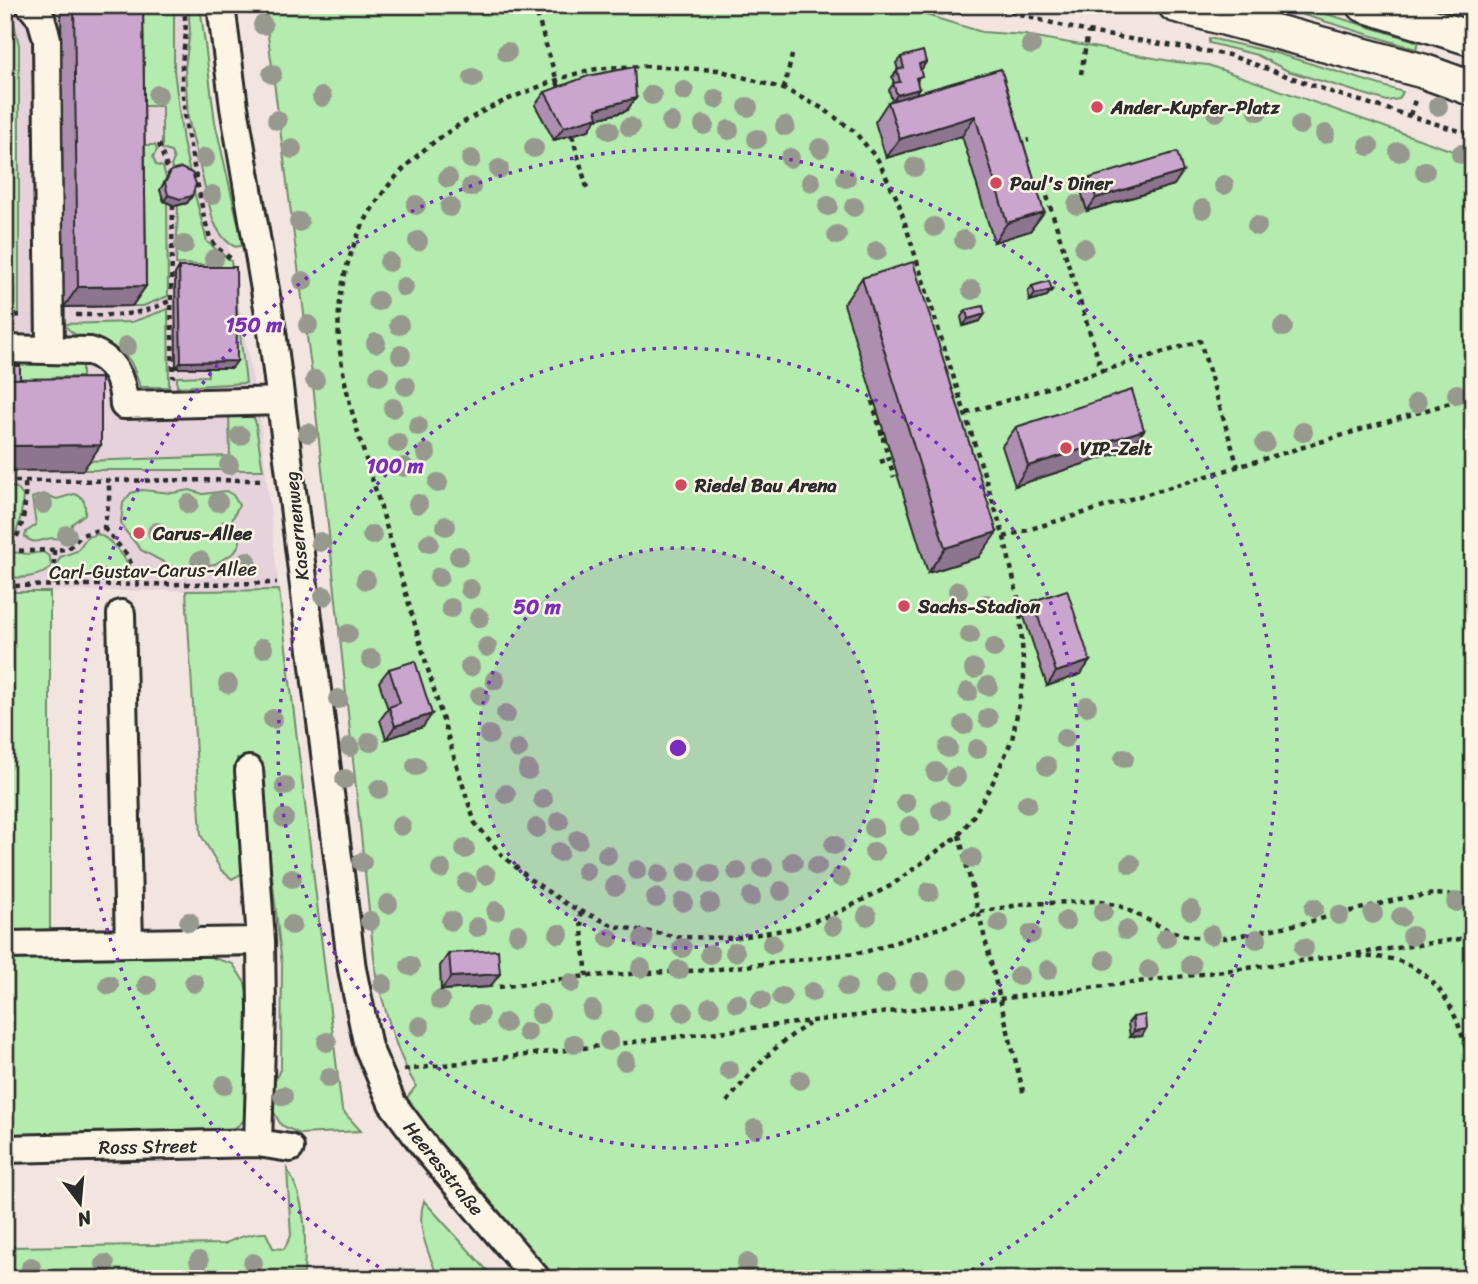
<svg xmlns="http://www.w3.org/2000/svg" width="1478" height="1284" font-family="Sriracha,sans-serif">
  <rect width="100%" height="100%" fill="#f2e5e0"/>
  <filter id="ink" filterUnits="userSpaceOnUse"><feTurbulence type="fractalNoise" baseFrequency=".0143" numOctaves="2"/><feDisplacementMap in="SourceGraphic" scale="14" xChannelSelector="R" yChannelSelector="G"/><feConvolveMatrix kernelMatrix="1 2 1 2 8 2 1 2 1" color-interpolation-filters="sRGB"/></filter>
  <g filter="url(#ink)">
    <path fill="#e6d2db" d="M5,5H194L204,116L260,418L279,590L5,592Z"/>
    <path fill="#b4ebae" stroke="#708b6c" stroke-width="2" d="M129,5H174V70L183,142L191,178L173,172L171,166L174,159L171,152L162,149V106H130Z
      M188,5H200L215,122L243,245L236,247C225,243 218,231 213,220L188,118L185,68L190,31Z
      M264,5H893L982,32L1025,35L1176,62L1208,65L1473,158V1279H555L441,1149L406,1099L416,1086C395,1052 387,1014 376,976L312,375Z
      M1271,5H1297L1419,42L1416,49Z
      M5,16L14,23L19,45V313H5Z
      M1209,38L1276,53L1403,92L1399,99L1387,101L1288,71L1257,55L1209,43Z
      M130,145H155L157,150L153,157L156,165L163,167L166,178L160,190L164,201L167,203L168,296L143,306H132Z
      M192,183L207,242L231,261L246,383L177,387V377L208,376L204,265L176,264L178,205Z
      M168,309L169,387H140C137,379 135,369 130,361C111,337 79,346 64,324L132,322Z
      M22,363H82V377H53L50,380L15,383L16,369Z
      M229,416H252L255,420L263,470H83V461L230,456Z
      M5,486L17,488L23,496C22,513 19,537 5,549Z
      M142,490L172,493L190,490L203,494L226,491L233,495L239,505L232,520L239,532L240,542L235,552L215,564L176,569L141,550L123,528L121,522L123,503L131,493Z
      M43,494L57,499L74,494C84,496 86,505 85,514L72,524L70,541C64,541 58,538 52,538C41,539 35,546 25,537L26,532L36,525L32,498Z
      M98,534C110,539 123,554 129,566L126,577C116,580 107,577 97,577C81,576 64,586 56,566L60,557L77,551L87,537Z
      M12,552L28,554L43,552L50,557L51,567C45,575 16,582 8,574C4,570 5,563 5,557Z
      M279,590L342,1110L361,1131L300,1134L281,1125L271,1107V1090L281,1067L282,965L259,761L237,758L243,873L232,879L221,870L201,835L186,591Z
      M5,592H50V934L5,937Z
      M5,954L207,956L233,964L245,983L250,1007L248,1115C237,1132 222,1133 202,1136L5,1135Z
      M287,1169C307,1200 306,1238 304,1273L5,1278V1247L225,1244C234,1238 255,1232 266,1233L273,1248L284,1249L291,1236Z
      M424,1201L495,1279H439C429,1255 415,1226 424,1201Z"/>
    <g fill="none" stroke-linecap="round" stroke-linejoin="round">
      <defs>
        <path id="minor" d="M30,5L41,18L47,39L50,349
          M221,5L234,107L272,331L352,969L368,1047L392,1103L427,1150L537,1279
          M5,349L90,351C115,360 123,380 124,405L281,401
          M121,614L129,943
          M249,770L261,941L262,1011L258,1143
          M5,945L261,941
          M5,1149L258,1143L290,1148"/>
        <path id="major" d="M1175,5L1423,71L1473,89
          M1364,5L1473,39"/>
      </defs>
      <use href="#minor" stroke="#2b2b2b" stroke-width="32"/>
      <use href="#major" stroke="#2b2b2b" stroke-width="38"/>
      <path stroke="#2b2b2b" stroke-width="4.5" stroke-dasharray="5 5" stroke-linecap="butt" d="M184,5L186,33L182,63V85L186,126L204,217L210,238L216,247L233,260
        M534,5L560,91
        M920,5L945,14L983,8
        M981,5L1088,32L1229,55L1334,93L1473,135
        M644,66L718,70L784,89L822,108L854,131L878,160L898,201L1004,537L1020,607L1024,678L1012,740L992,784L974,815L959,835L892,885L841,911L795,928L734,938L681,937L614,926L568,905L531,880L502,855L475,823C442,722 414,620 384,518C367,458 334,375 339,312C348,199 426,131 526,92C549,83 572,73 597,69C612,67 629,67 644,66Z
        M1081,74L1088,32
        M784,89L793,51
        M1410,115L1415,100
        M572,135L587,188
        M1017,143L1029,140
        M159,144L170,177
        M173,205L171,300L173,378
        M76,315C114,315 136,318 171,300
        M5,316L25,315
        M1102,371L1200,341L1238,467
        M872,401L883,439
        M957,416L1102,371L1045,190
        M885,438L883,439L894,477
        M880,462L889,459
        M5,481L265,480
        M104,528L128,556L139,584
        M1004,537L1473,396
        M9,550L32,551L68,549L82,535L104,528L109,500V480
        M5,553C25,532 26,508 25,481
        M54,585V549
        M5,586L277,583
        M959,835L1024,1095
        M580,912L587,976
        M1358,956C1370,957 1385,957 1396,960C1449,977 1462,1029 1473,1076
        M499,987L587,976L711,970L865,952L943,927L979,912L1024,904L1096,901L1120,906L1168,930L1190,937L1226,938L1304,923L1399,899L1434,894L1473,896
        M404,1070C760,1025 1117,989 1473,937
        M727,1102C755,1068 770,1048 809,1024"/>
      <use href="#minor" stroke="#fcf5e5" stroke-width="26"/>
      <use href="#major" stroke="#fcf5e5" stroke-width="33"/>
    </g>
    <g fill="#97998f">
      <circle cx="263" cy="25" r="10"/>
      <circle cx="1031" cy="45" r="10"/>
      <circle cx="507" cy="52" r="10"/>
      <circle cx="272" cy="74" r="10"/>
      <circle cx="473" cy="78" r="10"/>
      <circle cx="684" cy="91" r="10"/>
      <circle cx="158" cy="95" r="10"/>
      <circle cx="652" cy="95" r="10"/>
      <circle cx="322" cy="97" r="10"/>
      <circle cx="716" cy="99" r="10"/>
      <circle cx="1438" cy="106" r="10"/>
      <circle cx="748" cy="107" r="10"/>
      <circle cx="1258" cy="111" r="10"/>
      <circle cx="1216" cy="112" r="10"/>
      <circle cx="277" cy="120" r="10"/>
      <circle cx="671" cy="122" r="10"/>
      <circle cx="704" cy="125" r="10"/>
      <circle cx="1300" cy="125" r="10"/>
      <circle cx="785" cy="126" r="10"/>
      <circle cx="630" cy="127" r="10"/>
      <circle cx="609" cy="130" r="10"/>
      <circle cx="729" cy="130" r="10"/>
      <circle cx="1325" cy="134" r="10"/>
      <circle cx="757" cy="139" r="10"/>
      <circle cx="1369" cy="146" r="10"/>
      <circle cx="534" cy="148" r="10"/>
      <circle cx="820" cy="148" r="10"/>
      <circle cx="292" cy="149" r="10"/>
      <circle cx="1399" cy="152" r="10"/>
      <circle cx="1461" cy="154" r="10"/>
      <circle cx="205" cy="158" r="10"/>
      <circle cx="790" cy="158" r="10"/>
      <circle cx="471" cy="159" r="10"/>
      <circle cx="915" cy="167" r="10"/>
      <circle cx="499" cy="169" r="10"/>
      <circle cx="1425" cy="171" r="10"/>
      <circle cx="448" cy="178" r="10"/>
      <circle cx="846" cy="178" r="10"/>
      <circle cx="811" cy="182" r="10"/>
      <circle cx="1224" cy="185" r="10"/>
      <circle cx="471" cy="187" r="10"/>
      <circle cx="212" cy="195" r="10"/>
      <circle cx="416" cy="205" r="10"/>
      <circle cx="1077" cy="205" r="10"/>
      <circle cx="828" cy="206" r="10"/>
      <circle cx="450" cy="207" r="10"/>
      <circle cx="854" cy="207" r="10"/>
      <circle cx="1203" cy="209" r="10"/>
      <circle cx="299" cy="222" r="10"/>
      <circle cx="1257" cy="226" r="10"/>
      <circle cx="934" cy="227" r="10"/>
      <circle cx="837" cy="235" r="10"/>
      <circle cx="964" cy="240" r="10"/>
      <circle cx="418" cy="241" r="10"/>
      <circle cx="184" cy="245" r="10"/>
      <circle cx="1084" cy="248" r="10"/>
      <circle cx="877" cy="251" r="10"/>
      <circle cx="214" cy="259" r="10"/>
      <circle cx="389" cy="262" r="10"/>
      <circle cx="303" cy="281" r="10"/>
      <circle cx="404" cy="287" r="10"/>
      <circle cx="972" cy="290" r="10"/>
      <circle cx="378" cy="301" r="10"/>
      <circle cx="308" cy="325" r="10"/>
      <circle cx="399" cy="325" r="10"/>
      <circle cx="1283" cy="327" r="10"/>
      <circle cx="376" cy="343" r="10"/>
      <circle cx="127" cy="346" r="10"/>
      <circle cx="401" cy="355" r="10"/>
      <circle cx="379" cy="376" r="10"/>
      <circle cx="315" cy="380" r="10"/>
      <circle cx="406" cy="386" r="10"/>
      <circle cx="1457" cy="394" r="10"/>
      <circle cx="1417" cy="403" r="10"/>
      <circle cx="393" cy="408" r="10"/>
      <circle cx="418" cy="426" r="10"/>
      <circle cx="1303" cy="432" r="10"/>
      <circle cx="308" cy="433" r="10"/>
      <circle cx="240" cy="436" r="10"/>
      <circle cx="398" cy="443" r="10"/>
      <circle cx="1265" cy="443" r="10"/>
      <circle cx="426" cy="453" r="10"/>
      <circle cx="229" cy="465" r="10"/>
      <circle cx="404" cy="467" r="10"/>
      <circle cx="438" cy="483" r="10"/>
      <circle cx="218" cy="502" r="10"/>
      <circle cx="43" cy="504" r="10"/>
      <circle cx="189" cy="504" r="10"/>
      <circle cx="418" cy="504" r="10"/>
      <circle cx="446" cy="526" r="10"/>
      <circle cx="226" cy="530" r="10"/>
      <circle cx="157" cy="532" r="10"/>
      <circle cx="67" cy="535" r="10"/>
      <circle cx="372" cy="535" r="10"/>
      <circle cx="320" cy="542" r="10"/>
      <circle cx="429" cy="543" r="10"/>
      <circle cx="459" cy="556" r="10"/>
      <circle cx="200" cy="561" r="10"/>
      <circle cx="247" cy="561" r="10"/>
      <circle cx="439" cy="577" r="10"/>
      <circle cx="366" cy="580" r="10"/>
      <circle cx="470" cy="589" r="10"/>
      <circle cx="958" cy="591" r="10"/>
      <circle cx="324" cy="596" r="10"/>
      <circle cx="986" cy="604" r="10"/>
      <circle cx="451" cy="608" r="10"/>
      <circle cx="479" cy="618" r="10"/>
      <circle cx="348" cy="634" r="10"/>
      <circle cx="970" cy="635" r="10"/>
      <circle cx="487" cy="647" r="10"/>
      <circle cx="263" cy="648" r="10"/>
      <circle cx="994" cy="648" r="10"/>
      <circle cx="371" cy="659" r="10"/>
      <circle cx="470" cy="667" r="10"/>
      <circle cx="974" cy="669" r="10"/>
      <circle cx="495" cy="680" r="10"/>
      <circle cx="228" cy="684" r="10"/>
      <circle cx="988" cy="686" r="10"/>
      <circle cx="968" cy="692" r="10"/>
      <circle cx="480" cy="696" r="10"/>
      <circle cx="338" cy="699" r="10"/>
      <circle cx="1087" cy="706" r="10"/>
      <circle cx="506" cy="714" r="10"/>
      <circle cx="988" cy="718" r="10"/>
      <circle cx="273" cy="719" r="10"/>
      <circle cx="964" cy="725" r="10"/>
      <circle cx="489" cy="735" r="10"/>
      <circle cx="1065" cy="738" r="10"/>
      <circle cx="370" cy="742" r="10"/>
      <circle cx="350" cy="747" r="10"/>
      <circle cx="948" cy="748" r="10"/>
      <circle cx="518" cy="749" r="10"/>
      <circle cx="977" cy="749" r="10"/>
      <circle cx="1124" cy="758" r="10"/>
      <circle cx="416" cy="766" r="10"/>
      <circle cx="1047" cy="766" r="10"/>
      <circle cx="528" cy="770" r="10"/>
      <circle cx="936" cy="772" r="10"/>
      <circle cx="956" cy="777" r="10"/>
      <circle cx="345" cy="779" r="10"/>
      <circle cx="285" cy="786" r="10"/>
      <circle cx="379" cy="789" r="10"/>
      <circle cx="506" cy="794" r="10"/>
      <circle cx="543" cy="799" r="10"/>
      <circle cx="906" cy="803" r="10"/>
      <circle cx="1027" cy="804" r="10"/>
      <circle cx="941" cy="810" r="10"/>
      <circle cx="284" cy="818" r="10"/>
      <circle cx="559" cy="821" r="10"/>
      <circle cx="401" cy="826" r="10"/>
      <circle cx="910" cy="826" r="10"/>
      <circle cx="537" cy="828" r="10"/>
      <circle cx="874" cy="828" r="10"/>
      <circle cx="578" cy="840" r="10"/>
      <circle cx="834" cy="845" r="10"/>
      <circle cx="465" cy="849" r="10"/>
      <circle cx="559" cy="852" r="10"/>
      <circle cx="874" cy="852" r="10"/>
      <circle cx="607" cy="855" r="10"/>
      <circle cx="972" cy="858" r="10"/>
      <circle cx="362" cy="862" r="10"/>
      <circle cx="793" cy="862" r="10"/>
      <circle cx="1131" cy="864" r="10"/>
      <circle cx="817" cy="866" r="10"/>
      <circle cx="763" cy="868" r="10"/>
      <circle cx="441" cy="869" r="10"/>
      <circle cx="637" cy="870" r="10"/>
      <circle cx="586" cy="871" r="10"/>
      <circle cx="737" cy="871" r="10"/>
      <circle cx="687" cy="872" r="10"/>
      <circle cx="659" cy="874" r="10"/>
      <circle cx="710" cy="874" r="10"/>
      <circle cx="486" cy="875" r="10"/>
      <circle cx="840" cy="877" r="10"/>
      <circle cx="292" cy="878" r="10"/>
      <circle cx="467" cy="883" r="10"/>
      <circle cx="615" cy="886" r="10"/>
      <circle cx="781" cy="891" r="10"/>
      <circle cx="929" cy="892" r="10"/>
      <circle cx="751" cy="897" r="10"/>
      <circle cx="656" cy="898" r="10"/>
      <circle cx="683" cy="902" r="10"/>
      <circle cx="1456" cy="902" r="10"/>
      <circle cx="710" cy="903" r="10"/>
      <circle cx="388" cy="904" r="10"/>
      <circle cx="1314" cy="908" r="10"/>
      <circle cx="1191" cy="910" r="10"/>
      <circle cx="496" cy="911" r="10"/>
      <circle cx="1103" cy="912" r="10"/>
      <circle cx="1373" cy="914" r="10"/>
      <circle cx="1339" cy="915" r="10"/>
      <circle cx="867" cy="916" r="10"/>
      <circle cx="1401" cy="917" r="10"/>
      <circle cx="370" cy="921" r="10"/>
      <circle cx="451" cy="921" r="10"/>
      <circle cx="1066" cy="921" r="10"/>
      <circle cx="189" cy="922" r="10"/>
      <circle cx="999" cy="923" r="10"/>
      <circle cx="292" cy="925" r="10"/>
      <circle cx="833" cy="926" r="10"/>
      <circle cx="477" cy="927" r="10"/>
      <circle cx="1126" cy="930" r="10"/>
      <circle cx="518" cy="934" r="10"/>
      <circle cx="559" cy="934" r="10"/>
      <circle cx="1031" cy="934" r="10"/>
      <circle cx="1211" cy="935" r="10"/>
      <circle cx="1412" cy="936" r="10"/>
      <circle cx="609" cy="938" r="10"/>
      <circle cx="1166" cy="938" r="10"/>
      <circle cx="643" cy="939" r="10"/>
      <circle cx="1257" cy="939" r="10"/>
      <circle cx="772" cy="944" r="10"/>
      <circle cx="682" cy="948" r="10"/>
      <circle cx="1304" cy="948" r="10"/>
      <circle cx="735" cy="952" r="10"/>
      <circle cx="710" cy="954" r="10"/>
      <circle cx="1105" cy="960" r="10"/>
      <circle cx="1191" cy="965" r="10"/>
      <circle cx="410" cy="966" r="10"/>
      <circle cx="641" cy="968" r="10"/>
      <circle cx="679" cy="970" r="10"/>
      <circle cx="1048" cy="970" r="10"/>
      <circle cx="1149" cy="970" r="10"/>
      <circle cx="1019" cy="976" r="10"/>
      <circle cx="958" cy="979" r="10"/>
      <circle cx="920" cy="982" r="10"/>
      <circle cx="194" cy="983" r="10"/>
      <circle cx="571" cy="983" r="10"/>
      <circle cx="383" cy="984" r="10"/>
      <circle cx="885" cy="984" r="10"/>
      <circle cx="109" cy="985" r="10"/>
      <circle cx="147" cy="985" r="10"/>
      <circle cx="847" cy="987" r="10"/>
      <circle cx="812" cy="992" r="10"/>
      <circle cx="782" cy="997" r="10"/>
      <circle cx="440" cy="1000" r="10"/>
      <circle cx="761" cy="1000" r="10"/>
      <circle cx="737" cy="1003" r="10"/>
      <circle cx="710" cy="1007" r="10"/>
      <circle cx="592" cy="1010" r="10"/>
      <circle cx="683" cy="1012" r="10"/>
      <circle cx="644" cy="1013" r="10"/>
      <circle cx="540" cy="1014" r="10"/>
      <circle cx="479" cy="1015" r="10"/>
      <circle cx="505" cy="1023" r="10"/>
      <circle cx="420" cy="1026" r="10"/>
      <circle cx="527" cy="1032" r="10"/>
      <circle cx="609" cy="1041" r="10"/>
      <circle cx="327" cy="1042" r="10"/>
      <circle cx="574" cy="1044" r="10"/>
      <circle cx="625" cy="1061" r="10"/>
      <circle cx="729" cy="1070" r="10"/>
      <circle cx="329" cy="1078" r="10"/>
      <circle cx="800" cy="1080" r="10"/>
      <circle cx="224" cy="1085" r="10"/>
      <circle cx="283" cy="1096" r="10"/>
      <circle cx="755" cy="1129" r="10"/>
      <circle cx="199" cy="1261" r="10"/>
      <circle cx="253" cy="1263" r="10"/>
      <circle cx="747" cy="1263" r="10"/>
      <circle cx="105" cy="1264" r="10"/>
      <circle cx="31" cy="1267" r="10"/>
    </g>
    <path fill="#ae8fb1" stroke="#2b2b2b" stroke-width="2" d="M61,5H143L146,286L132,306L64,307Z
      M901,57L926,62L920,69L915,94L1001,69L1044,212L1030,231L994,242L962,136L886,158L875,122L888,102L892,101L889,90L894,83L892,77L898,70L896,63Z
      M545,92L636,98L626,111L596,119L589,130L554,140L535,105Z
      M171,171L192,196L187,203L175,206L164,201L160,190Z
      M1090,178L1174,185L1087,211L1081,191Z
      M179,267L232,368H176L175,274Z
      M862,278L979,557L928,573L844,304Z
      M1032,286L1052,290L1047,296L1030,301L1028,292Z
      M966,310L985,314L980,321L963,326L961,317Z
      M1016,427L1144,430L1130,449L1015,486L1002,446Z
      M1033,601L1081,674L1047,686L1023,614Z
      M389,669L423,727L386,739L380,720L388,709L379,682Z
      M449,953L490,987L441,990L440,966Z
      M1133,1017L1142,1036L1130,1037L1128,1023Z"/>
    <path fill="#8d7490" stroke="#2b2b2b" stroke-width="2" d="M926,62L922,69L914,71L919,64Z
      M919,89L914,96L892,102L897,95Z
      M636,98L626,111L596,119L589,130L554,140L564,127L596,109Z
      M975,116L962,136L886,158L900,139Z
      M1183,172L1174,185L1087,211L1096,198Z
      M168,195L192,196L187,203L175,206L164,201Z
      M1044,212L1030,231L994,242L1007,223Z
      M146,286L132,306L64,307L78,287Z
      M1052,290L1047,296L1030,301L1035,294Z
      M985,314L980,321L963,326L968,319Z
      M237,361L232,368H176L181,362Z
      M1144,430L1130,449L1015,486L1028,466Z
      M101,445L83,470L5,471V446Z
      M997,532L979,557L928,573L945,548Z
      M1090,661L1081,674L1047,686L1056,672Z
      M432,714L423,727L386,739L395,726Z
      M500,974L490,987L441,990L451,977Z
      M1146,1029L1142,1036L1130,1037L1134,1031Z"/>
    <path fill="#caa6ce" stroke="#2b2b2b" stroke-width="2" d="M74,5H143L146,286L78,287Z
      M923,51L926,62L919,64L922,76L916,78L919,89L897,95L893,83L900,82L897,70L904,68L901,57Z
      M634,67L636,98L596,109L598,117L564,127L545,92L588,76Z
      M1001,69L1044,212L1007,223L975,116L900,139L888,102Z
      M1177,152L1183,172L1096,198L1090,178Z
      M181,168L192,173L196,184L192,196L180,199L168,195L165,183L171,171Z
      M913,262L997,532L945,548L862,278Z
      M179,267H236L237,361L181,362Z
      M1049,281L1052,290L1035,294L1032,286Z
      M983,306L985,314L968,319L966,310Z
      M5,366H20V379H5Z
      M101,378V445L5,446V379Z
      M1132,390L1144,430L1028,466L1016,427Z
      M1067,590L1090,661L1056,672L1033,601Z
      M415,661L432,714L395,726L389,707L400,703L389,669Z
      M498,950L500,974L451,977L449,953Z
      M1145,1015L1146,1029L1134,1031L1133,1017Z"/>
  </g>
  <circle cx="678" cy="748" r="200" fill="#7b2cbf" fill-opacity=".12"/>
  <g fill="none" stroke="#7b2cbf" stroke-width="3.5" stroke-dasharray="3.5 7">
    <circle cx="678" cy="748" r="200"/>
    <circle cx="678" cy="748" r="400"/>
    <path d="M397 1277A599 599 0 1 1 959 1277"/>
  </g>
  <g fill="#d1495b" stroke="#fcf5e5" stroke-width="2.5">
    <circle cx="1097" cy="107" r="7"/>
    <circle cx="996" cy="183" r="7"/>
    <circle cx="1066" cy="448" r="7"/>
    <circle cx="681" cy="485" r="7"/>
    <circle cx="139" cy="533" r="7"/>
    <circle cx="904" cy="606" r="7"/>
  </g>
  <g text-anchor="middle" stroke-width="5" stroke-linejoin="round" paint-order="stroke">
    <g font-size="19" font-weight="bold" fill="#2b2b2b" stroke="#fcf5e5" text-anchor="start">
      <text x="1111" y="114">Ander-Kupfer-Platz</text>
      <text x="1010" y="190">Paul's Diner</text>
      <text x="1080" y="455">VIP-Zelt</text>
      <text x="695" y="492">Riedel Bau Arena</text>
      <text x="153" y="540">Carus-Allee</text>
      <text x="918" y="613">Sachs-Stadion</text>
    </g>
    <g font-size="19" fill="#2b2b2b" stroke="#fcf5e5">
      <text transform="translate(296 526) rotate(-96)" y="7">Kasernenweg</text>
      <text transform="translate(153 570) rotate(-1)" y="7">Carl-Gustav-Carus-Allee</text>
      <text transform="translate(148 1146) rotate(-1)" y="7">Ross Street</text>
      <text transform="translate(444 1168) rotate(51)" y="7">Heeresstraße</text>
    </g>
  </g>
  <circle cx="678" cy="748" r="10" fill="#7b2cbf" stroke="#fcf5e5" stroke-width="3.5"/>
  <g font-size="21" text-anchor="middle" font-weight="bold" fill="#7b2cbf" stroke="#fcf5e5" stroke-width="5" stroke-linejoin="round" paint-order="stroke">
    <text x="254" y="332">150 m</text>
    <text x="395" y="473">100 m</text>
    <text x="537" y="614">50 m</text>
  </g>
  <rect width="1478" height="1284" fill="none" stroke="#fcf5e5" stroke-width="28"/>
  <rect x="14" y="14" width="1450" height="1256" fill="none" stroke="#2b2b2b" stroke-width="2.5" filter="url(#ink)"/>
  <g transform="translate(80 1203) rotate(164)" stroke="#fcf5e5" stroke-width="5" paint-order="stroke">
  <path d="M0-5L12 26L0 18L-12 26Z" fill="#2b2b2b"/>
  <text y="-10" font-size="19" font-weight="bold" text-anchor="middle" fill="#2b2b2b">N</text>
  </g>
</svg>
